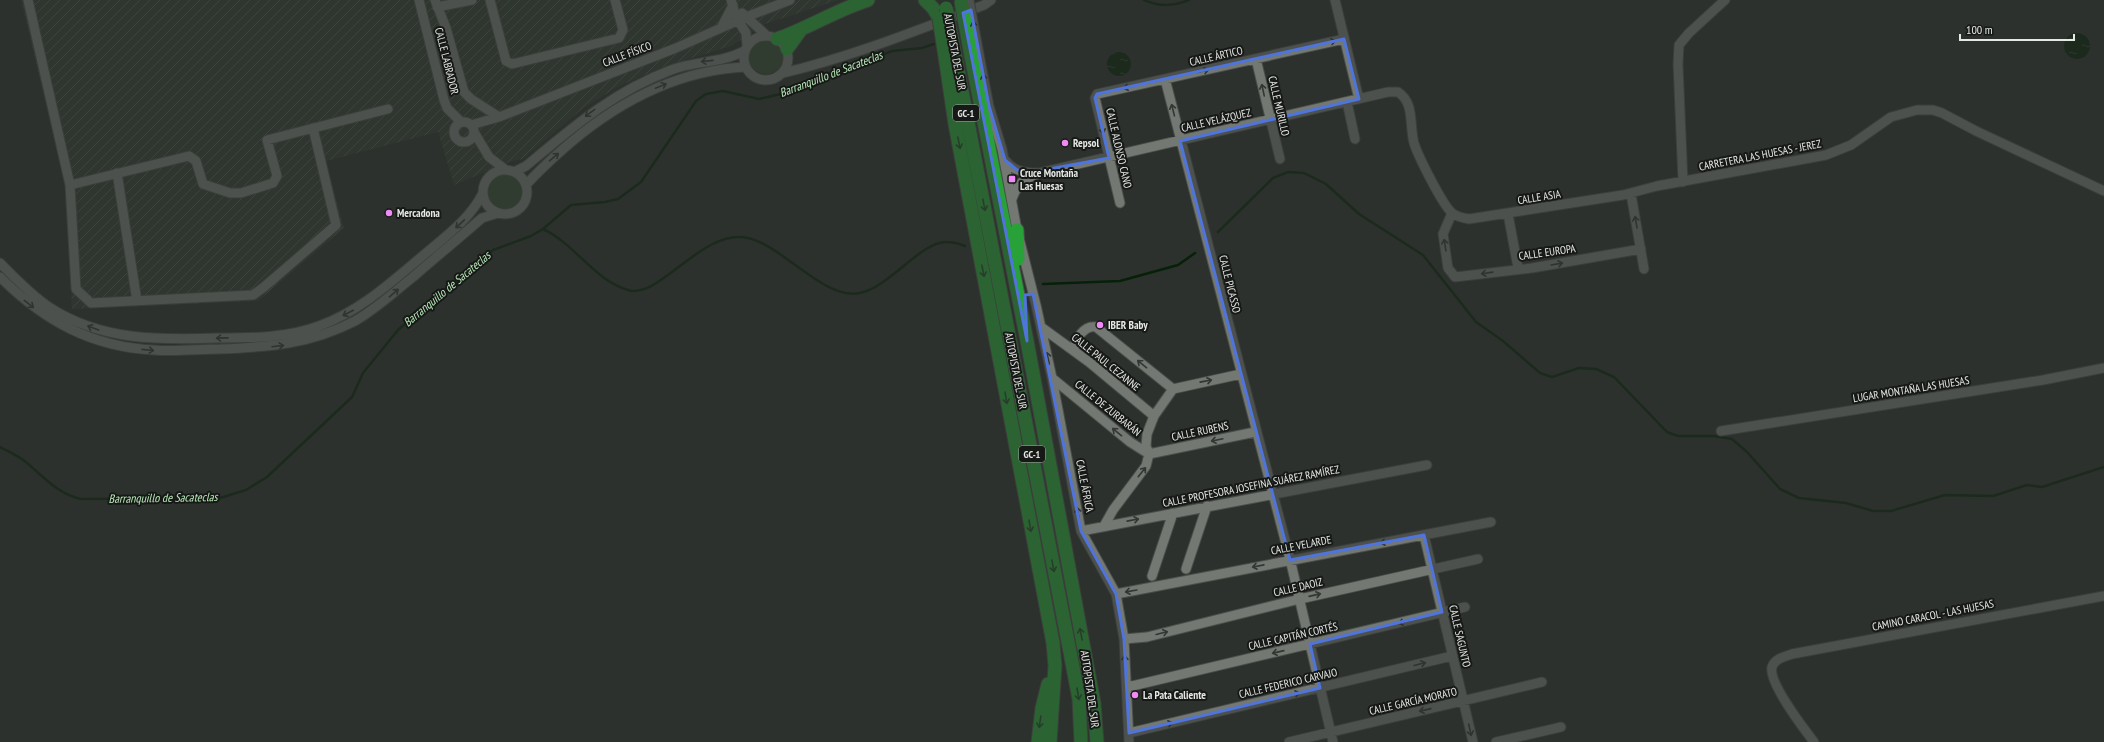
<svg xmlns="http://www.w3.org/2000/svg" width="2104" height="742" font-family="'PT Sans Narrow',sans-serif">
  <defs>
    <pattern id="industrial-furrows" width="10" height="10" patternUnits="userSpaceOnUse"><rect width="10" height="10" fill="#323b32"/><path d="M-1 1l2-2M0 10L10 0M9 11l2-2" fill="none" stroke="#505750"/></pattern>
    <pattern id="water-ripples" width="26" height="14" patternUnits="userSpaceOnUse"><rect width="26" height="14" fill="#072109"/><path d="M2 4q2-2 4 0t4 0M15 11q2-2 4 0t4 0" fill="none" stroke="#2b412d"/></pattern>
  </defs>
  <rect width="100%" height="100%" fill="#2d312d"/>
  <path fill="url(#industrial-furrows)" d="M21,0H838L765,24L731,46L663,67L619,86L582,109L523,159L509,162L454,185L438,132L326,161L344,228L258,301L72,309L66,189Z"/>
  <path fill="#354935" d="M749 57a17 17 0 1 1 34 0a17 17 0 1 1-34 0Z
    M488 192a17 17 0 1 1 34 0a17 17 0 1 1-34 0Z"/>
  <path fill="url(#water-ripples)" d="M2064 46a13 13 0 1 1 26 0a13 13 0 1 1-26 0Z
    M1107 64a12 12 0 1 1 24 0a12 12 0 1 1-24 0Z"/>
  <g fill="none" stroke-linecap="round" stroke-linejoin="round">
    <path stroke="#072109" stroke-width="2.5" d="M1144,0C1160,7 1173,6 1189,0
      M543,229C575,244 594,280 628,290C660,300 703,227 748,238C782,245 825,301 860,293C890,287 921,241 947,242C953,242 960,244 965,246
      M1218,232L1273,178L1288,172L1304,173L1326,184L1359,214L1423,255L1476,322L1503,341L1540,373L1552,377L1579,368L1596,369L1614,377L1667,432L1678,436H1714L1732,439L1747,452L1780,489L1799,498L1846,503L1873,511H1891L1945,495L1993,496L2027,485L2042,487L2104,467
      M1043,284L1120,281L1178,265L1195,253
      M0,447C9,452 19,456 27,463C45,478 58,494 81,499L220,498L246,490L267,477L352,397L363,373L398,330L427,305L448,291L493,250L531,236L543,229L571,205L605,202L618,199L641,182L696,101L706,94L723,91L759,99L785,93L892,51L922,48L934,44"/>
    <defs>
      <path id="minor" d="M28,0L70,185
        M419,0L444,100L447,108L461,122
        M435,0L446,28L464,92L471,99L499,117
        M490,0L506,61L512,64L619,38L623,30L615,0
        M731,0L736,17L746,33L747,46
        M1335,0L1359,99
        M437,7L472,0
        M742,13L766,35
        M721,28L733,5
        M744 58a22 22 0 1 1 44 0a22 22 0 1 1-44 0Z
        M979,54L989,106L1002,149L1017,230L1036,305L1052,378L1081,531L1116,594L1124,639L1129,742
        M1256,59L1280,159
        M783,73C851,57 918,30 984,5L991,0
        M1165,79L1290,559L1333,742
        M1347,102L1355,139
        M454 132a10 10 0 1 1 20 0a10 10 0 1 1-20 0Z
        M471,125L499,117L676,48L746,17L790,0
        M313,128L336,225L264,287L253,295L91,303L76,289L70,185L189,156L196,161L203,184L230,193H241L273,183L277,176L267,140L388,109
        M474,132L489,157L506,170
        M1005,160C1013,171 1025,173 1038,173
        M483 192a22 22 0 1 1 44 0a22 22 0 1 1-44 0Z
        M514,172L526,166C573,127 613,92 671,70C695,61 722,63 744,51
        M117,173L137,301
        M1683,182L1678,64L1679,45L1689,33L1725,0
        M526,185C540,169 555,156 570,143C621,100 679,70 746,67
        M1631,194L1644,269
        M1012,199C1018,182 1023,180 1039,173L1388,92H1398C1415,103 1409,125 1414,143C1418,156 1442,204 1452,213C1457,217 1463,218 1469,219L1623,195L1657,186L1826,155L1851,145L1891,117L1917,110H1933L1942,113L1976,131L2104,191
        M1120,203L1095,98L1097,94L1344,39
        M1452,213L1443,234L1448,268L1455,277L1532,268L1641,249
        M1508,214L1518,268
        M0,263C15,278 31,295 49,307C101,341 159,340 218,338C252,338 287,338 319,326C358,312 388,285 419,259C442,239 469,221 483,193
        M0,277C44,321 92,347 154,350C176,352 199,349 221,349C270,347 310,344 355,321C376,309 394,292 413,277C436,257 459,238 482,218L498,213
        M1041,327L1089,362L1154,416
        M1074,351C1074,340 1084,325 1096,327L1173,389
        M1052,378L1130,442L1149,454
        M1173,389L1241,374
        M1721,431L2043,380L2104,368
        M1149,454L1255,432
        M1104,526L1113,510L1146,466L1149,454L1146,446L1147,434L1154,416L1173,389
        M1081,531L1427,465
        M1424,535L1473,742
        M1186,569L1207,506
        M1152,576L1173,513
        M1116,594L1491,522
        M1124,639L1147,637L1300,599L1478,559
        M1127,685L1132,686L1465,607
        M1129,733L1452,656
        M1289,742L1542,682
        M1496,742L1561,727
        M1814,742C1804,729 1768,682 1772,667C1775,658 1785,657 1792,654L2104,596"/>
      <path id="highway" d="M925,0L933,8L939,18
        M777,39C809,28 836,10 868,0
        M787,49L800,31
        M971,56L1027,341L1094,703L1097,742
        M956,60L1079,699L1081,742
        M946,63L955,124L1053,643L1055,666L1050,742
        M1017,230L1018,259
        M1038,742L1042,708L1048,684"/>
    </defs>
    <use href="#minor" stroke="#4b4f4b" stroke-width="11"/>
    <use href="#highway" stroke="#4b4f4b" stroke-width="15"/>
    <use href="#minor" stroke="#737873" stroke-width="9"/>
    <use href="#highway" stroke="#28a139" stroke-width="13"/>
    <defs>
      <path id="minor-bridge" d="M969,0L979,54"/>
      <path id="highway-bridge" d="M961,1L971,56
        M946,8L956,60
        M939,18L946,63"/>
    </defs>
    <use href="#minor-bridge" stroke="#4b4f4b" stroke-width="11" stroke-linecap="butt"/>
    <use href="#highway-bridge" stroke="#4b4f4b" stroke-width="15" stroke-linecap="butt"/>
    <use href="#minor-bridge" stroke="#737873" stroke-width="9"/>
    <use href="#highway-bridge" stroke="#28a139" stroke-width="13"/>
  </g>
  <defs><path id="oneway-shaft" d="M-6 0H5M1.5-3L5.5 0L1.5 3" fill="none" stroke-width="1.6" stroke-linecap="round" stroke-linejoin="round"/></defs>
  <g stroke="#333633">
    <use href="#oneway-shaft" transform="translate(974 27) rotate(-101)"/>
    <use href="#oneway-shaft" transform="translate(1330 42) rotate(-13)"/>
    <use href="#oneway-shaft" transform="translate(707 61) rotate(174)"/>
    <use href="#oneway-shaft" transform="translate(1203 71) rotate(-13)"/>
    <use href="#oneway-shaft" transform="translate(984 80) rotate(-101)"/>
    <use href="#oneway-shaft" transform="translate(661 86) rotate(-22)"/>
    <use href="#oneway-shaft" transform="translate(1129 87) rotate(167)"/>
    <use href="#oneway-shaft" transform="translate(1263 90) rotate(-102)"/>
    <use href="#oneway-shaft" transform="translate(1173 110) rotate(-104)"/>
    <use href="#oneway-shaft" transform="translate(590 113) rotate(144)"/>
    <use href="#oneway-shaft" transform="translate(1102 128) rotate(77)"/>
    <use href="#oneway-shaft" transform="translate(554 157) rotate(-40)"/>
    <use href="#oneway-shaft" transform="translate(1636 222) rotate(-100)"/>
    <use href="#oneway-shaft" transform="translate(460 224) rotate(137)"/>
    <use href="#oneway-shaft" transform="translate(1445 245) rotate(-99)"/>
    <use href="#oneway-shaft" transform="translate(1557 264) rotate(-10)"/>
    <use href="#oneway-shaft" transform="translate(1487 273) rotate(172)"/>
    <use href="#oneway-shaft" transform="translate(394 293) rotate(-41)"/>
    <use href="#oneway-shaft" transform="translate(29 304) rotate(38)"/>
    <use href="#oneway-shaft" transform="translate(348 313) rotate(153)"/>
    <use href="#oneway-shaft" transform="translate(93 328) rotate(-160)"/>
    <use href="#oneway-shaft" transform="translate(222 338) rotate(179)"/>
    <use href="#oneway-shaft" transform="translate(278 346) rotate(-7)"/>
    <use href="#oneway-shaft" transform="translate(148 350) rotate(6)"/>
    <use href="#oneway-shaft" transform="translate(1048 358) rotate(-103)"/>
    <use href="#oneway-shaft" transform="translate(1142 364) rotate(-141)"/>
    <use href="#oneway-shaft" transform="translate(1206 381) rotate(-11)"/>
    <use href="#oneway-shaft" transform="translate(1117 432) rotate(-141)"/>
    <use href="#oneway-shaft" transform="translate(1217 440) rotate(168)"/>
    <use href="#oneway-shaft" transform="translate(1142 472) rotate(-51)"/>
    <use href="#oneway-shaft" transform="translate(1078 513) rotate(-101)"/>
    <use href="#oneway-shaft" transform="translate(1133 520) rotate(-11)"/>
    <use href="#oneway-shaft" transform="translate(1386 542) rotate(170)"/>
    <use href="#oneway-shaft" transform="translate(1258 566) rotate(169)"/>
    <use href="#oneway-shaft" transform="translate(1131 591) rotate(170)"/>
    <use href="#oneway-shaft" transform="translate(1315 595) rotate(-13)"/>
    <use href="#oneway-shaft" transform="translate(1404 622) rotate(166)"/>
    <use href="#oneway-shaft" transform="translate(1162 633) rotate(-14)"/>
    <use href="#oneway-shaft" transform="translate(1278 652) rotate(167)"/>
    <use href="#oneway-shaft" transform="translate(1125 661) rotate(-94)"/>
    <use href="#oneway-shaft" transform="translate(1420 664) rotate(-14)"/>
    <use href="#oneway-shaft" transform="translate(1294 694) rotate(-13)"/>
    <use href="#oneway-shaft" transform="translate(1425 710) rotate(167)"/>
    <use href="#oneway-shaft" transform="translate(1167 724) rotate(-13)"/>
    <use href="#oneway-shaft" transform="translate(1470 730) rotate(77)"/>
  </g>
  <g stroke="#1e4f25">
    <use href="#oneway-shaft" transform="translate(959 143) rotate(79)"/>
    <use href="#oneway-shaft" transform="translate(984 205) rotate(79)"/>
    <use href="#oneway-shaft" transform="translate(983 271) rotate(79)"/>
    <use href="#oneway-shaft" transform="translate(1006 398) rotate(80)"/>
    <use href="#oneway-shaft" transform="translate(1030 526) rotate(80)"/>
    <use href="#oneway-shaft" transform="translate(1053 566) rotate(79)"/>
    <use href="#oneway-shaft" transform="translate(1081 634) rotate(-101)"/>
    <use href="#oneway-shaft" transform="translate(1078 694) rotate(80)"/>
    <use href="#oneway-shaft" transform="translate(1040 722) rotate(98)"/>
  </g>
  <path d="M0 0H2104V742H0ZM971,10L989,106L1005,160L1017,170L1028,173L1109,158L1095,98L1097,94L1344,39L1359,99L1180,141L1290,560L1424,535L1442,612L1310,644L1320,688L1129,733L1124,639L1116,594L1081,531L1033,294L1025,295L1027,341L963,13Z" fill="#2d312d" fill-opacity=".55" fill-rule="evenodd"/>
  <path fill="none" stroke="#4f74db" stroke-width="3" stroke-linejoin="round" d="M971,10L989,106L1005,160L1017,170L1028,173L1109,158L1095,98L1097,94L1344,39L1359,99L1180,141L1290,560L1424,535L1442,612L1310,644L1320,688L1129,733L1124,639L1116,594L1081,531L1033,294L1025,295L1027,341L963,13Z"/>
  <g fill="#f08bf6" stroke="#171917" stroke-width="1.5">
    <circle cx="1065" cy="143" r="4"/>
    <rect x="1008" y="175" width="8" height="8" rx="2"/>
    <circle cx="389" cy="213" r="4"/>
    <circle cx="1100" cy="325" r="4"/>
    <circle cx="1135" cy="695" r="4"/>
  </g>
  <g text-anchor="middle" stroke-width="4" stroke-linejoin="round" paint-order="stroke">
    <g fill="#171917" stroke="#a7aaa7" stroke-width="1">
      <rect x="953" y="105" width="26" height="16" rx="3"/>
      <rect x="1019" y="446" width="26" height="16" rx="3"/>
    </g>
    <g font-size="10" font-weight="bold" fill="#e5e8e5">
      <text x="966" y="117">GC-1</text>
      <text x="1032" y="458">GC-1</text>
    </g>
    <g font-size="11" fill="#e5e8e5" stroke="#171917">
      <text transform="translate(955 52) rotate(79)" y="4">AUTOPISTA DEL SUR</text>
      <text transform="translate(627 54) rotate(-21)" y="4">CALLE FÍSICO</text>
      <text transform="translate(1216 56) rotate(-13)" y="4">CALLE ÁRTICO</text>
      <text transform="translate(447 61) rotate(76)" y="4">CALLE LABRADOR</text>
      <text transform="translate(1279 106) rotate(77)" y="4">CALLE MURILLO</text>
      <text transform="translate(1216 120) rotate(-13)" y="4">CALLE VELÁZQUEZ</text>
      <text transform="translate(1119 148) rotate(77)" y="4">CALLE ALONSO CANO</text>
      <text transform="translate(1760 155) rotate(-11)" y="4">CARRETERA LAS HUESAS - JEREZ</text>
      <text transform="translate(1539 197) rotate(-9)" y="4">CALLE ASIA</text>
      <text transform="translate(1547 252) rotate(-8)" y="4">CALLE EUROPA</text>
      <text transform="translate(1230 284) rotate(76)" y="4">CALLE PICASSO</text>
      <text transform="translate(1106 362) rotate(39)" y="4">CALLE PAUL CEZANNE</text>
      <text transform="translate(1016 371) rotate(79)" y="4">AUTOPISTA DEL SUR</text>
      <text transform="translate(1911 389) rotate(-9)" y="4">LUGAR MONTAÑA LAS HUESAS</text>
      <text transform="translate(1108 408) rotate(39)" y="4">CALLE DE ZURBARÁN</text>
      <text transform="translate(1200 431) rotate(-12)" y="4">CALLE RUBENS</text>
      <text transform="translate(1085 486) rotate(79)" y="4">CALLE ÁFRICA</text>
      <text transform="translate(1251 486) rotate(-11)" y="4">CALLE PROFESORA JOSEFINA SUÁREZ RAMÍREZ</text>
      <text transform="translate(1301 545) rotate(-11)" y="4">CALLE VELARDE</text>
      <text transform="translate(1298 587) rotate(-13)" y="4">CALLE DAOIZ</text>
      <text transform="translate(1933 615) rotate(-11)" y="4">CAMINO CARACOL - LAS HUESAS</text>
      <text transform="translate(1293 636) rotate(-13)" y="4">CALLE CAPITÁN CORTÉS</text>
      <text transform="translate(1460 636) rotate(77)" y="4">CALLE SAGUNTO</text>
      <text transform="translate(1288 683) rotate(-13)" y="4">CALLE FEDERICO CARVAJO</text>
      <text transform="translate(1090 689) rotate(82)" y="4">AUTOPISTA DEL SUR</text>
      <text transform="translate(1413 701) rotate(-13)" y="4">CALLE GARCÍA MORATO</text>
    </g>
    <g font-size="11" font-weight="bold" fill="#e5e8e5" stroke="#171917" text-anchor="start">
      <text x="1073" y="147">Repsol</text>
      <text x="1020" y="177">Cruce Montaña<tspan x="1020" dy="13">Las Huesas</tspan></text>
      <text x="397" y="217">Mercadona</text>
      <text x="1108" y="329">IBER Baby</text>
      <text x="1143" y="699">La Pata Caliente</text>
    </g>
    <g font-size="12" font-style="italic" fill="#b9ebba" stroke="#171917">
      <text transform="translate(831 74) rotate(-21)" y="4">Barranquillo de Sacateclas</text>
      <text transform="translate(447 289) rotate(-40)" y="4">Barranquillo de Sacateclas</text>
      <text transform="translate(163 498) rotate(-1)" y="4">Barranquillo de Sacateclas</text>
    </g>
  </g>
  <path d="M1960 34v6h114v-6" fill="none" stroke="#e5e8e5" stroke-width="2"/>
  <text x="1966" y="34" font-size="12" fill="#e5e8e5" stroke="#171917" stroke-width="3" paint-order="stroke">100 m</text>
</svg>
